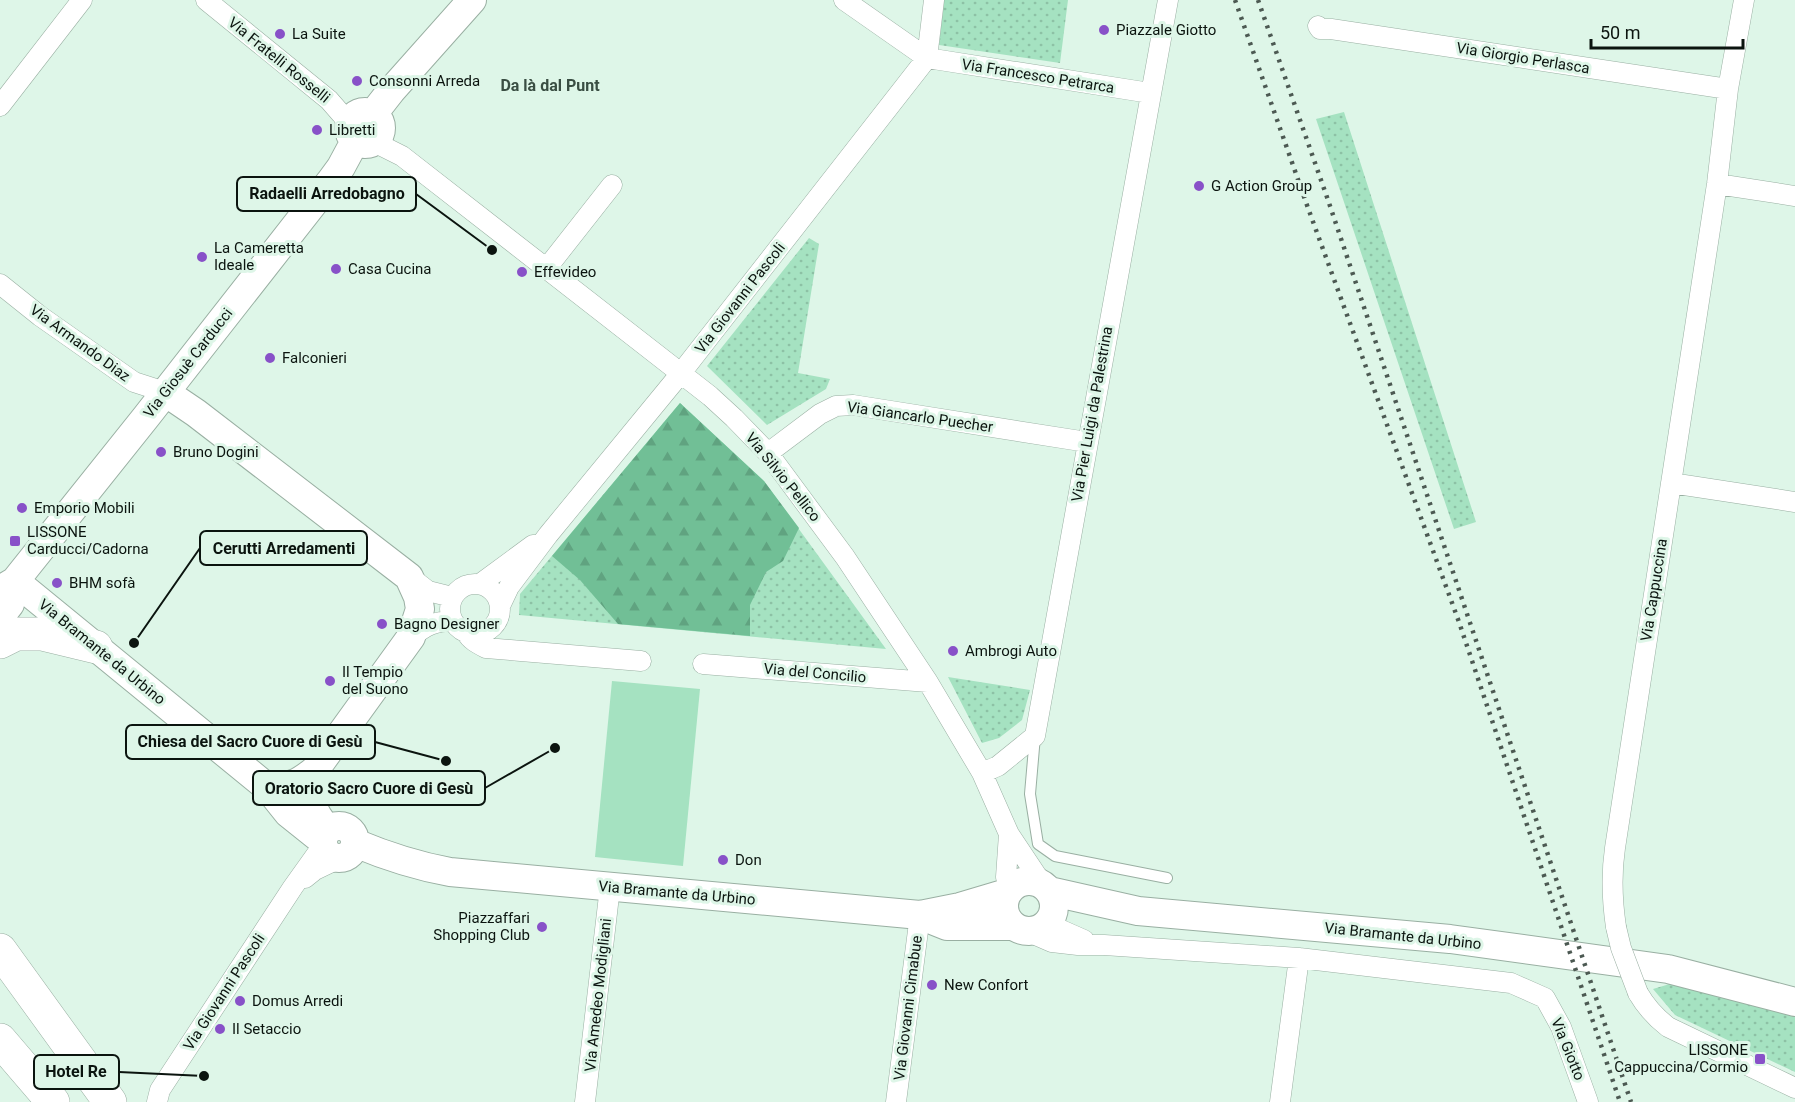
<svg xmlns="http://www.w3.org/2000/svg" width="1795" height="1102" font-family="Roboto,sans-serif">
  <defs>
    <pattern id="grass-dots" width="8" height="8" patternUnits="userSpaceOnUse" patternTransform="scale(1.5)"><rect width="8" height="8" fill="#a5e2c1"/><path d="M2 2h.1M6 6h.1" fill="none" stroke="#8dc1a5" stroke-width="1.8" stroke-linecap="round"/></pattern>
    <pattern id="forest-firs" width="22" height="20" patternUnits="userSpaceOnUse" patternTransform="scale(1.5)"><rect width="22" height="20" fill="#71bf96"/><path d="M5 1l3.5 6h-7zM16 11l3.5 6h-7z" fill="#60a380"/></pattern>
  </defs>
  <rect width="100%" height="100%" fill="#def6e8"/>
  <path fill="url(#grass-dots)" d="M944,0H1068L1060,63L939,45Z
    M1344,112L1476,522L1454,529L1316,119Z
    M809,238L819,244L798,373L830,379L826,389L767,425L707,366Z
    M680,403L764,481L886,649L519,615L520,594Z
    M948,677L1030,690L1022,720L999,738L982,743Z
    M1673,983L1795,1015V1072L1675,1015L1653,989Z"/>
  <path fill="url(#forest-firs)" d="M680,403L764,481L799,528L783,561L766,572L750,605V636L618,624L580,580L552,556Z"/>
  <path fill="#a5e2c1" d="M612,681L700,689L683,866L595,857Z"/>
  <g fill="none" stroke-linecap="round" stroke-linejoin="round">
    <defs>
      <path id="lane" d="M1035,736L1030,794L1038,844L1055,856L1167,878"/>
      <path id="street" d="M206,0L329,100L349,123
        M844,0L927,58L1150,93
        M1318,26L1320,29H1331L1728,89
        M0,106L82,0
        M374,142L402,156L710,396L734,418L768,453L845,557L928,682L982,773L1009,834L1043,885
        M1717,184L1795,196
        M546,269L612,185
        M0,284L40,316L134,382L165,392
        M768,453L820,414L836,406L853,405L1087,442
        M1671,483L1795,502
        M410,577L428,591L452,597
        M450 609a25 25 0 1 1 50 0a25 25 0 1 1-50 0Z
        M480,584L533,545
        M500,606L509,587L548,535L681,373L927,58L934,0
        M466,632C470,640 478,644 486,648L641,661
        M411,637C426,626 434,621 453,621
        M703,664L928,682
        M982,773L998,766L1035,736L1168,0
        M1009,834L1006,877L1010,890
        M305,878L315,870L342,857
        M1051,919L1059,929L1084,940
        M1616,927C1612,900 1611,875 1615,848L1717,184L1728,89L1744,0
        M1029,932L1052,942L1078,945H1104L1299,958L1511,983L1545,998L1561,1027L1588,1102
        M1638,993C1646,1007 1655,1017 1668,1027L1795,1088
        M157,1102L160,1090L293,887L323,845
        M585,1102L610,887
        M896,1102L920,915
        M1280,1102L1299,958"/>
      <path id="secondary" d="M349 128a16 16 0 1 1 32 0a16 16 0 1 1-32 0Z
        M373,114L391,91L472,0
        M165,392L196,413L409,577L418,597L420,609L411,637L315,770C298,784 290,787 268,788
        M15,581L268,788L288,813L323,841
        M0,590L15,581L146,417L330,182L341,167L355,141
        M0,617L10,604L15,581
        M315,770C307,797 310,809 328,830
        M323 842a16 16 0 1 1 32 0a16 16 0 1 1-32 0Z
        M355,843C386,856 417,866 450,872L920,915L960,907L1007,893
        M1004 906a25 25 0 1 1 50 0a25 25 0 1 1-50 0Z
        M1049,891L1138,911L1450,939L1668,969L1795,1002
        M927,918L947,926H1012"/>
      <path id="highway" d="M0,642L16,634H42L96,647
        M0,950L110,1102
        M0,1040L53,1102"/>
    </defs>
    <use href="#lane" stroke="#99afa2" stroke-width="12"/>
    <use href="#street" stroke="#99afa2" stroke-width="21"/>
    <use href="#secondary" stroke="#99afa2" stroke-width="30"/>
    <use href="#highway" stroke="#99afa2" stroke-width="34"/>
    <use href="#lane" stroke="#fff" stroke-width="10"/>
    <use href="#street" stroke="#fff" stroke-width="20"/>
    <use href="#secondary" stroke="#fff" stroke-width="28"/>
    <use href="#highway" stroke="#fff" stroke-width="33"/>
    <path stroke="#4c5952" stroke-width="4.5" stroke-dasharray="3 6" stroke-linecap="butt" d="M1235,0L1308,208L1459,622L1620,1102
      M1258,0L1328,200L1631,1102"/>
    <defs>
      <path id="street-bridge" d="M1616,927L1621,948L1638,993"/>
    </defs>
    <use href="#street-bridge" stroke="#99afa2" stroke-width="21" stroke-linecap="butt"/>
    <use href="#street-bridge" stroke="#fff" stroke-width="20"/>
  </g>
  <g fill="#8851c8" stroke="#def6e8" stroke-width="2">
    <circle cx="1104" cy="30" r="6"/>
    <circle cx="280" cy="34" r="6"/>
    <circle cx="357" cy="81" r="6"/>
    <circle cx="317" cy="130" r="6"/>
    <circle cx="1199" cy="186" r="6"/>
    <circle cx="202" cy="257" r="6"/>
    <circle cx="336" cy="269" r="6"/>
    <circle cx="522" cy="272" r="6"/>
    <circle cx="270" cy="358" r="6"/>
    <circle cx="161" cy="452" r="6"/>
    <circle cx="22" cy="508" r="6"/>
    <rect x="9" y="535" width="12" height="12" rx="3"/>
    <circle cx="57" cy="583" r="6"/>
    <circle cx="382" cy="624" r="6"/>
    <circle cx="953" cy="651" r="6"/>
    <circle cx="330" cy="681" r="6"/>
    <circle cx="723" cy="860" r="6"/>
    <circle cx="542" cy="927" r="6"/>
    <circle cx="932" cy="985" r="6"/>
    <circle cx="240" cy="1001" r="6"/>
    <circle cx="220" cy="1029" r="6"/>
    <rect x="1754" y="1053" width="12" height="12" rx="3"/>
  </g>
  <g text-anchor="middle" stroke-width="6" stroke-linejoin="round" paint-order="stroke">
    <g font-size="15" fill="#0b140f" stroke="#def6e8" text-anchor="start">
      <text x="1116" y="35">Piazzale Giotto</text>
      <text x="292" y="39">La Suite</text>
      <text x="369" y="86">Consonni Arreda</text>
      <text x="329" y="135">Libretti</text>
      <text x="1211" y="191">G Action Group</text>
      <text x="214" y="253">La Cameretta<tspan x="214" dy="17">Ideale</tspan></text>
      <text x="348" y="274">Casa Cucina</text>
      <text x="534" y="277">Effevideo</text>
      <text x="282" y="363">Falconieri</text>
      <text x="173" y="457">Bruno Dogini</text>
      <text x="34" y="513">Emporio Mobili</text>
      <text x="27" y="537">LISSONE<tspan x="27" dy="17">Carducci/Cadorna</tspan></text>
      <text x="69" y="588">BHM sofà</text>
      <text x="394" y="629">Bagno Designer</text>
      <text x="965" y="656">Ambrogi Auto</text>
      <text x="342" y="677">Il Tempio<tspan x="342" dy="17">del Suono</tspan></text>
      <text x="735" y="865">Don</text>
      <text x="530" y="923" text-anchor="end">Piazzaffari<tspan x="530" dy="17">Shopping Club</tspan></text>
      <text x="944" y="990">New Confort</text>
      <text x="252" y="1006">Domus Arredi</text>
      <text x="232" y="1034">Il Setaccio</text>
      <text x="1748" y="1055" text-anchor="end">LISSONE<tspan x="1748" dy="17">Cappuccina/Cormio</tspan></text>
    </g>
    <g font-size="15" fill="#0b140f" stroke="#def6e8">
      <text transform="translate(1523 58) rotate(9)" y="5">Via Giorgio Perlasca</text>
      <text transform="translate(279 60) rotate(39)" y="5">Via Fratelli Rosselli</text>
      <text transform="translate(1038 76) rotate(9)" y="5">Via Francesco Petrarca</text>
      <text transform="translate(740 298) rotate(-52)" y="5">Via Giovanni Pascoli</text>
      <text transform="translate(80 343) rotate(36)" y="5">Via Armando Diaz</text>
      <text transform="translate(188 363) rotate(-52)" y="5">Via Giosuè Carducci</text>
      <text transform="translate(1092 414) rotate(-80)" y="5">Via Pier Luigi da Palestrina</text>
      <text transform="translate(920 417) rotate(8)" y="5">Via Giancarlo Puecher</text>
      <text transform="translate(783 477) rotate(51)" y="5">Via Silvio Pellico</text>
      <text transform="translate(1654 590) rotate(-81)" y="5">Via Cappuccina</text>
      <text transform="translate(102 652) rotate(39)" y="5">Via Bramante da Urbino</text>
      <text transform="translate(815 673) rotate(5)" y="5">Via del Concilio</text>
      <text transform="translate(677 893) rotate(5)" y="5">Via Bramante da Urbino</text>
      <text transform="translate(1403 936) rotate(6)" y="5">Via Bramante da Urbino</text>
      <text transform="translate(224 992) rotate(-57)" y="5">Via Giovanni Pascoli</text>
      <text transform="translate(598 995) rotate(-84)" y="5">Via Amedeo Modigliani</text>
      <text transform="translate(908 1008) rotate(-83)" y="5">Via Giovanni Cimabue</text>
      <text transform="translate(1568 1049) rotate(68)" y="5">Via Giotto</text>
    </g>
    <g font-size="16" font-weight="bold" fill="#3a4e43" stroke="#def6e8">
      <text x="550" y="91">Da là dal Punt</text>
    </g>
  </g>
  <path fill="none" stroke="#0b140f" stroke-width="2" d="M492 250L416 194M134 643L200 548M446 761L375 742M555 748L485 788M204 1076L119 1072"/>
  <g fill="#0b140f" stroke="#def6e8" stroke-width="2">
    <circle cx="492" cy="250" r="6"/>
    <circle cx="134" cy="643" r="6"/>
    <circle cx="446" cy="761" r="6"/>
    <circle cx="555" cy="748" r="6"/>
    <circle cx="204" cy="1076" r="6"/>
  </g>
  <g fill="#def6e8" stroke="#0b140f" stroke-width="2">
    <rect x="237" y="177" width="179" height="34" rx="6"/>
    <rect x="200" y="531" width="167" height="34" rx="6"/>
    <rect x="126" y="725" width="249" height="34" rx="6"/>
    <rect x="253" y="771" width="232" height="34" rx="6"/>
    <rect x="34" y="1055" width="85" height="34" rx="6"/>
  </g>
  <g font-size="16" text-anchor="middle" font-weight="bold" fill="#0b140f">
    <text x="327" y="199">Radaelli Arredobagno</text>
    <text x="284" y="554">Cerutti Arredamenti</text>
    <text x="250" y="747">Chiesa del Sacro Cuore di Gesù</text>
    <text x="369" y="794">Oratorio Sacro Cuore di Gesù</text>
    <text x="76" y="1077">Hotel Re</text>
  </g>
  <path d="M1591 39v9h152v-9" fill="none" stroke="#0b140f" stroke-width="3"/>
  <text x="1600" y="39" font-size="18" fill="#0b140f" stroke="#def6e8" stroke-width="4.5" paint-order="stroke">50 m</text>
</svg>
